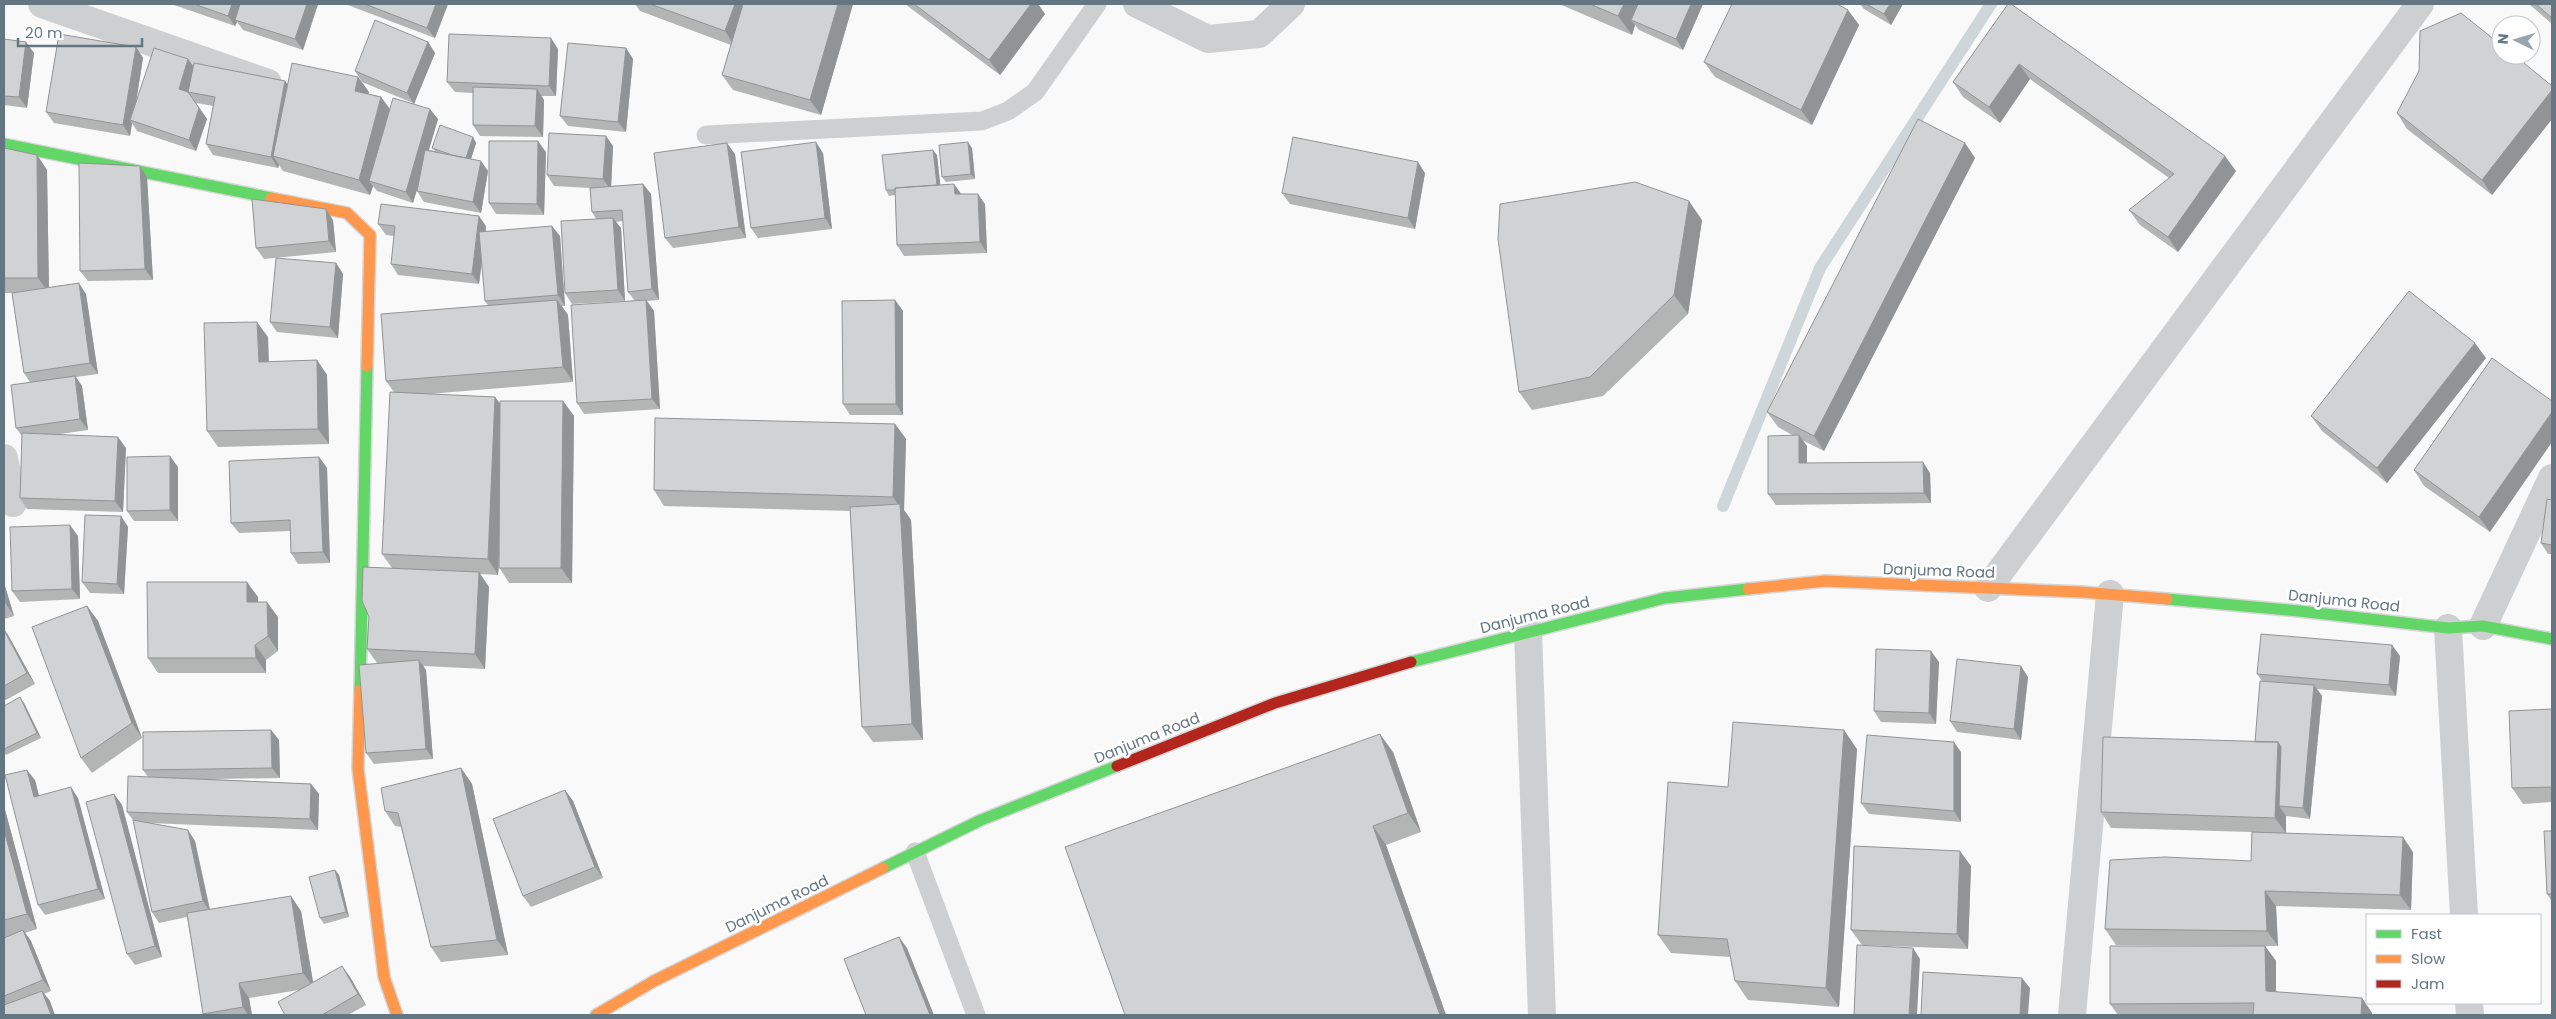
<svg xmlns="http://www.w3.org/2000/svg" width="2556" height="1019" font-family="Poppins,sans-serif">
  <rect width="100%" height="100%" fill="#f9f9f9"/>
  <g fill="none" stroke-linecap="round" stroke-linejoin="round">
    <path stroke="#ced6d9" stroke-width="12" d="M1723,506L1820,268L1991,4"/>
    <defs>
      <path id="fast" d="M4,144L271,198
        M2167,599L2299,611L2448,628L2483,626L2552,639
        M1411,662L1665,598L1748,589
        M360,690L367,366
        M883,868L981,820L1117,766"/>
      <path id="slow" d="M271,198L347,213L370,235L367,366
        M1748,589L1825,581L2081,592L2167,599
        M360,690L358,769L384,977L397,1015
        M596,1015L654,981L883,868"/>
      <path id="jam" d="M1117,766L1275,703L1411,662"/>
    </defs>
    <use href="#fast" stroke="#d5d6d7" stroke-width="14"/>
    <use href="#slow" stroke="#d5d6d7" stroke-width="14"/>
    <use href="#jam" stroke="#d5d6d7" stroke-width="14"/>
    <path stroke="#cecfd0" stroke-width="19" d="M706,135L982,121L1008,111L1035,92L1097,4
      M915,852L976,1015"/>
    <path stroke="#cecfd0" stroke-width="28" d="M42,4L268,83
      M1137,4L1208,39L1259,34L1291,4
      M4,458L13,503
      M1988,588L2420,4
      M2483,626L2552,478
      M2448,628L2464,915
      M1528,632L1542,1015
      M2469,1003L2470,1015
      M2072,1015L2110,594"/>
    <use href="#fast" stroke="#63d668" stroke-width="11"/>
    <use href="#slow" stroke="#ff974d" stroke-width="11"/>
    <use href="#jam" stroke="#b3261e" stroke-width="11"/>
  </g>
  <path fill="#b3b5b5" d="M173,4H318L303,50L243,30L237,22L235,26L174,5Z
    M345,4H448L435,38Z
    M635,4H853L821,115L733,90L722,75L731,45L640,11Z
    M905,4H1038L1045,14L1000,75Z
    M1559,4H1703L1683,50L1639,30L1635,25L1632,35Z
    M1860,4H1903L1891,25L1864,9Z
    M2008,4L2236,171L2178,252L2140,225L2129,210L2169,178L2030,79L2000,123L1963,97L1953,82Z
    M2529,4H2552V24Z
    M1848,10L1859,25L1812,125L1715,77L1704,62Z
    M4,39L34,53L27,108L4,105Z
    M428,42L435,53L414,104L438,119L429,150L435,151L432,148L473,137L476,143L471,159L488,171L481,213L424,202L417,191V189L413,203L377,191L373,186L370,195L283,171L279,165L278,168L213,155L206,144L213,106L196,103L207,119L196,151L137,131L132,123L130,136L54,123L46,112L136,47L143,58L136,103L188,59L193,66L287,84L358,77L369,92L368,94L381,97L390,110L413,103L362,82L355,71Z
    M626,48L633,59L626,132L568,126L560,116Z
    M558,49L556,96H542L544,100L543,137L480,136L473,125V93L455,92L447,82Z
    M2552,86V119L2492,195L2407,129L2397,113Z
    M1965,143L1975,158L1824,451L1802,440L1807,446V463L1930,473L1931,503L1776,505L1768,494L1794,436L1778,427L1767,412Z
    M613,146L611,186L643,184L651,194L659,300L647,301L654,311L660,409L584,414L577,403L635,301L628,292L623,221L616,222L621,228L625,301L572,304L565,293L596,219L592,212L590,188L554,186L547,175Z
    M4,148L37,155L47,170L49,288L86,294L98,374L76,377L82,386L88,430L53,435L126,448L123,512L27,509L20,498L22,436L16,428L30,382L24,373L12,293H4Z
    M972,148L975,179L946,182L942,177Z
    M546,152L544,215L496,214L489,203Z
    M823,153L832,229L758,238L751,228Z
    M735,154L746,238L673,248L665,238Z
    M937,155L940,185L985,204L987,253L904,256L897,245L895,195L889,196L886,190Z
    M1425,173L1415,229L1290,204L1282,193Z
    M147,177L153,280L88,281L80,271Z
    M333,220L336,252L264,259L256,248Z
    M1702,220L1688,314L1603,396L1532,410L1519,392Z
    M378,224L486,226V231L560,236L565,306H562L568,315L573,382L429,394L495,397L500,404L563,401L574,416L572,583H509L499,567L498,575L480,574L489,587L485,669L423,666L426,670L433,759L374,764L366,753L377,663L367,649L392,568L382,554L394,392L386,381L488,305L485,301L482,262L479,284L398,275L391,264L394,236L386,235Z
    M336,263L343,274L338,338L277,332L270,322Z
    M895,300L903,311V415H850L843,404Z
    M268,337L269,362L317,360L327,375L329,444L218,447L207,431Z
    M2486,358L2387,483L2322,431L2311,416Z
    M2492,358L2490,532L2424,486L2414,470Z
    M895,424L906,439L904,510L911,520L923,740L873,742L862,727L850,511L664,506L654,490Z
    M319,457L327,468L330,563L298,564L291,553L290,531L239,533L231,523Z
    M178,467V521H134L127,511Z
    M2552,500V554H2548L2541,543Z
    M121,516L128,527L124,594L90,593L82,582Z
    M78,536L80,599L20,602L12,591Z
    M4,583L14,616L4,619Z
    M258,597V602L278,617V651L266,660V673H158L148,658Z
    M87,606L98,621L142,738L92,773L81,758Z
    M4,629L8,635L35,684L4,701Z
    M2400,656L2396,696L2317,689L2322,696L2310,819L2286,816V833L2413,852L2411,910L2276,906L2278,946H2265L2276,961V992L2362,998L2372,1013V1015H2118L2110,1004L2259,946L2116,945L2105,929L2251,861L2252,832L2111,828L2101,812L2255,742L2262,681L2257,674Z
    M1939,662L1936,724L1881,722L1874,711Z
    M2028,677L2021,740L1957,732L1950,721Z
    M24,703L41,738L6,755L4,752V706Z
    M2552,709V802L2523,804L2512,788Z
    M271,730L279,740L280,778L212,779L311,784L319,794L318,830L150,823L195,841L210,909L301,911L313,982L342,966L350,977L366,1005L348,1015H285L299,990L249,998L252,1015H204L187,917L159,923L152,912L133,820L127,812L148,777L143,770Z
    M1857,749L1839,1007L1748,1000L1735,981L1730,957L1671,953L1658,935L1728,787Z
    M1393,752L1421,832L1386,845L1446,1015H1125Z
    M1961,752V822L1869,814L1861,803Z
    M461,768L472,784L508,955L441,962L431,947L401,827L395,826L385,811Z
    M35,780L39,796L78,798L105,899L45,915L38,905Z
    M565,790L573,801L603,878L531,907L523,896Z
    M114,794L122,805L162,957L135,965L127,954Z
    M4,806L37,929L25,933L31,941L51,991L44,994L50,1001L4,1015Z
    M2552,831V902L2547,894Z
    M1971,866L1968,949L1862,945L1851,930Z
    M335,870L339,875L349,917L324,924L320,918Z"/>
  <path fill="#929394" d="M232,4H243L235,20L237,22L235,26L228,16Z
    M307,4H318L303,50L295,39Z
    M436,4H448L435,38L427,28Z
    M735,4H751L735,47L725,31Z
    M838,4H853L821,115L810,100Z
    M1031,4H1038L1045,14L1000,75L989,60Z
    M1624,4H1645L1631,20L1635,25L1632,35L1618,16Z
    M1691,4H1703L1683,50L1676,39Z
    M1890,4H1903L1891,25L1884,14Z
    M1848,10L1859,25L1812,125L1801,110Z
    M551,38L558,49L556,96L549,86Z
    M26,42L34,53L27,108L19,97Z
    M428,42L435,53L414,104L407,93Z
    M136,47L143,58L133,121L130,120L132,123L130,136L123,125Z
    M626,48L633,59L626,132L618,122Z
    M188,59L196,70L186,100L179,89Z
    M2019,64L2030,79L2000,123L1989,107Z
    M358,77L369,92L365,106L355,91Z
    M285,81L293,92L273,156L279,165L278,168L271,157Z
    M537,89L544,100L543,137L535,126Z
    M2552,90V119L2492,195L2482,180Z
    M189,93L207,119L196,151L189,140Z
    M381,97L392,112L369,181L373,186L370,195L359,180Z
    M430,109L438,119L413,203L406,192Z
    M606,136L613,146L611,190L603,179Z
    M473,137L476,143L469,165L465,159Z
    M538,141L546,152L544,215L537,204Z
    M816,142L823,153L832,229L825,218Z
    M968,142L972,148L975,179L971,174Z
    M727,143L735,154L746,238L739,227Z
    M1965,143L1975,158L1824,451L1814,436Z
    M933,150L937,155L941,191L937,185Z
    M37,155L47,170L49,293L38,278Z
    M2225,156L2236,171L2178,252L2168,237Z
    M481,161L488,171L481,213L473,202Z
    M1418,162L1425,173L1415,229L1408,218Z
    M140,166L147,177L153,280L145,269Z
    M643,184L651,194L659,300L652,289Z
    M954,184L962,195L955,194Z
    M978,194L985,204L987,253L980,242Z
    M1689,201L1702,220L1688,314L1674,295Z
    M326,209L333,220L336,252L329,241Z
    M479,216L486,226L479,284L472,274Z
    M613,218L621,228L625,301L618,290Z
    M552,226L560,236L565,306L558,295Z
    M336,263L343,274L338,338L330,327Z
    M79,283L86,294L98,374L90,363Z
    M557,300L568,315L573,382L563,367Z
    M646,300L654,311L660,409L652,399Z
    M895,300L903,311V415L896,404Z
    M257,322L268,337L269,377L259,362Z
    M2475,343L2486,358L2387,483L2377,468Z
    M317,360L327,375L329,444L318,429Z
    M75,376L82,386L88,430L80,419Z
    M495,397L506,412L498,575L488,559Z
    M563,401L574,416L572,583L561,568Z
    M2552,412V442L2490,532L2479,517Z
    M895,424L906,439L904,510L911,520L923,740L912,724L900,507L893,497Z
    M1799,435L1807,446V474L1799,463Z
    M118,437L126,448L123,512L115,501Z
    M170,456L178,467V521L170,510Z
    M319,457L327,468L330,563L323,552Z
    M1923,462L1930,473L1931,503L1924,493Z
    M121,516L128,527L124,594L117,584Z
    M70,525L78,536L80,599L72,589Z
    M479,572L489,587L485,669L475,654Z
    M247,582L258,597V617L247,602Z
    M4,583L14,616L4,601Z
    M267,602L278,617V651L268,636Z
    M87,606L98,621L142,738L132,723Z
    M4,629L8,635L35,684L27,673Z
    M255,645L266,660V673L256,658Z
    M2392,645L2400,656L2396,696L2389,685Z
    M1931,651L1939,662L1936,724L1929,713Z
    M419,660L426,670L433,759L426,749Z
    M2021,666L2028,677L2021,740L2014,729Z
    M2314,685L2322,696L2310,819L2303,808Z
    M20,697L24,703L41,738L37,733Z
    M271,730L279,740L280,778L272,768Z
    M1844,730L1857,749L1839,1007L1826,988Z
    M1380,734L1393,752L1421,832L1408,813Z
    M1954,742L1961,752V822L1954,811Z
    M2278,742L2288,757L2279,806L2286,816V833L2275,818Z
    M461,768L472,784L508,955L497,940Z
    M27,770L35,780L42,808L34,797Z
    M311,784L319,794L318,830L310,819Z
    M71,787L78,798L105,899L98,889Z
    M565,790L573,801L603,878L595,867Z
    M114,794L122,805L162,957L155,946Z
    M4,806L37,929L27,914L4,830Z
    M1373,826L1386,845L1446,1015H1440Z
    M188,830L195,841L210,912L203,901Z
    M2403,837L2413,852L2411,910L2400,895Z
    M1960,851L1971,866L1968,949L1957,934Z
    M335,870L339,875L349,917L346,912Z
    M2265,891L2276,906L2278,946L2267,931Z
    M291,896L301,911L314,988L303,973Z
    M23,930L31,941L51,991L43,980Z
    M899,937L907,948L934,1015H930Z
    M2265,946L2276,961V1006L2266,991Z
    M1913,948L1920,959L1917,1015H1909Z
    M342,966L350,977L366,1005L358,994Z
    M2022,978L2030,988L2028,1015H2020Z
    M239,983L249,998L252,1015H248L243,1007Z
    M42,991L50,1001L55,1015H51Z
    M2362,998L2372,1013V1015H2361Z"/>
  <path fill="#d0d2d3" stroke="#929394" d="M194,4H232L228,16Z
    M240,4H307L295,39L235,20Z
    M365,4H436L427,28Z
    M650,4H735L725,31Z
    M743,4H838L810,100L722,75Z
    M914,4H1031L989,60Z
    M1590,4H1624L1618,16Z
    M1638,4H1691L1676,39L1631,20Z
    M1732,4H1837L1848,10L1801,110L1704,62Z
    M1866,4H1890L1884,14Z
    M2008,4H2011L2225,156L2168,237L2129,210L2174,174L2019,64L1989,107L1953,82Z
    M2536,4H2552V18Z
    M2461,13L2501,45V55H2514L2552,86V90L2482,180L2397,113L2419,71L2420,31Z
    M375,20L428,42L407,93L355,71Z
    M59,34L136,47L123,125L46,112Z
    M449,34L551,38L549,86L447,82Z
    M4,39L26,42L19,97L4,96Z
    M568,43L626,48L618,122L560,116Z
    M154,48L188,59L179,89L188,92L194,63L285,81L271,157L206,144L215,97L188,92L199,108L189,140L130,120Z
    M292,63L358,77L355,91L381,97L359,180L273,156Z
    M473,87L537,89L535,126L473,125Z
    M393,98L430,109L406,192L369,181Z
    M1918,119L1965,143L1814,436L1767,412Z
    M440,125L473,137L466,158L452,155L432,148Z
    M549,133L606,136L603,179L547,175Z
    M1293,137L1418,162L1408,218L1282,193Z
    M489,141H538L537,204L489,203Z
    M816,142L825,218L751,228L741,152Z
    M968,142L971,174L942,177L939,145Z
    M727,143L739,227L665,238L654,153Z
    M4,148L37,155L38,278H4Z
    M425,150L481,161L473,202L417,191Z
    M933,150L937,185L895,188V190H886L882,155Z
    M79,163L140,166L145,269L80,271Z
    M1635,182L1689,201L1674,295L1590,377L1519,392L1498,239L1500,204Z
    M643,184L652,289L628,292L622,210L592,212L590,188Z
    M954,184L955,194H978L980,242L897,245L895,188Z
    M252,199L326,209L329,241L256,248Z
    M381,204L479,216L472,274L391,264L395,226L378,224Z
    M613,218L618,290L565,293L561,221Z
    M552,226L558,295L485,301L479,232Z
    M276,258L336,263L330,327L270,322Z
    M79,283L90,363L24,373L12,293Z
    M2409,291L2475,343L2377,468L2311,416Z
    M557,300L563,367L386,381L381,314Z
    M646,300L652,399L577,403L571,305Z
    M895,300L896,404H843L842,301Z
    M257,322L259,362L317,360L318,429L207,431L204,323Z
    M2492,358L2552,401V412L2479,517L2414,470Z
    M75,376L80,419L16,428L11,385Z
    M390,392L495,397L488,559L382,554Z
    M500,401H563L561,568H499Z
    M655,418L895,424L893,497L654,490Z
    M22,433L118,437L115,501L20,498Z
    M1799,435V463L1923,462L1924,493L1768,494V436Z
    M170,456V510L127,511V457Z
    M319,457L323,552L291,553L290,520L231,523L229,461Z
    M2547,499L2552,500V545L2541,543Z
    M900,504L912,724L862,727L850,507Z
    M85,515L121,516L117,584L82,582Z
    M70,525L72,589L12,591L10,527Z
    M363,567L479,572L475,654L367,649L369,617L362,601Z
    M147,582H247V602H267L268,636L255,645L256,658H148Z
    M87,606L132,723L81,758L32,627Z
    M4,630L27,673L4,686Z
    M2261,634L2392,645L2389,685L2257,674Z
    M1876,649L1931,651L1929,713L1874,711Z
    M1957,659L2021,666L2014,729L1950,721Z
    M419,660L426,749L366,753L359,665Z
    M2260,681L2314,685L2303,808L2279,806L2281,747L2278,742H2255Z
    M20,697L37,733L4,749V706Z
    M2552,709V787L2512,788L2509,711Z
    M1733,722L1844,730L1826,988L1735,981L1727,939L1658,935L1668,782L1728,787Z
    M271,730L272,768L143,770V732Z
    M1380,734L1408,813L1373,826L1440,1015H1125L1065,847Z
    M1867,735L1954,742V811L1861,803Z
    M2103,737L2278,742L2275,818L2101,812Z
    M461,768L497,940L431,947L398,813L385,811L381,788Z
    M27,770L34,797L71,787L98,889L38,905L5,775Z
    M128,776L311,784L310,819L127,812Z
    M565,790L595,867L523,896L493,819Z
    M114,794L155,946L127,954L86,802Z
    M133,820L188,830L203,901L152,912Z
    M4,830L27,914L4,920Z
    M2544,831H2552V894H2547Z
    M2252,832L2403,837L2400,895L2265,891L2267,931L2105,929L2110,860L2165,857L2251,861Z
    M1854,846L1960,851L1957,934L1851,930Z
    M335,870L346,912L320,918L309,877Z
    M291,896L303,973L239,983L243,1007L203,1014L187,913Z
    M23,930L43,980L4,996V938Z
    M899,937L930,1015H866L844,959Z
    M1857,945L1913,948L1909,1015H1854Z
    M2110,946H2265L2266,991L2362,998L2361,1015H2253L2254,1003L2110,1004Z
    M342,966L358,994L322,1015H285L278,1002Z
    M1923,972L2022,978L2020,1015H1921Z
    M42,991L51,1015H4V1005Z"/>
  <g text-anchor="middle" stroke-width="5" stroke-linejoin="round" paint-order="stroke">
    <g font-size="15" fill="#657683" stroke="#fff">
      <text transform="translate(1939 571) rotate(2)" y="5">Danjuma Road</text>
      <text transform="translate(2344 601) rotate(6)" y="5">Danjuma Road</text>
      <text transform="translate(1535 615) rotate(-14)" y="5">Danjuma Road</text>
      <text transform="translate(1147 738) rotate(-22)" y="5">Danjuma Road</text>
      <text transform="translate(777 904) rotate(-26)" y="5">Danjuma Road</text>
    </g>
  </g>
  <rect width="2556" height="1019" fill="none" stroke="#657683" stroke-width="10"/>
  <rect x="2366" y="914" width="175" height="90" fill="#ffffff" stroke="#c1c8cd"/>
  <rect x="2376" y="930" width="25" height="8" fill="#63d668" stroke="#c1c8cd"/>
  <text x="2411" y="939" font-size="15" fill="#657683">Fast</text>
  <rect x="2376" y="955" width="25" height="8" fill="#ff974d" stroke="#c1c8cd"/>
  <text x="2411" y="964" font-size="15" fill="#657683">Slow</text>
  <rect x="2376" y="980" width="25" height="8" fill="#b3261e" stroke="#c1c8cd"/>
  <text x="2411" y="989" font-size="15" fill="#657683">Jam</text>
  <g transform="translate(2516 40) rotate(275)"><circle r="24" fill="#ffffff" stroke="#c1c8cd"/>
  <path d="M0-4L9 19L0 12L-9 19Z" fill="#99a4ac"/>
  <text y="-8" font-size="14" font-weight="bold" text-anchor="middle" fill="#657683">N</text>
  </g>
  <path d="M18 38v8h124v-8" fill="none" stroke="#657683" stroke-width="2.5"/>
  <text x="25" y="38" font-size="15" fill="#657683" stroke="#ffffff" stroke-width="4" paint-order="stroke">20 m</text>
</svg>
